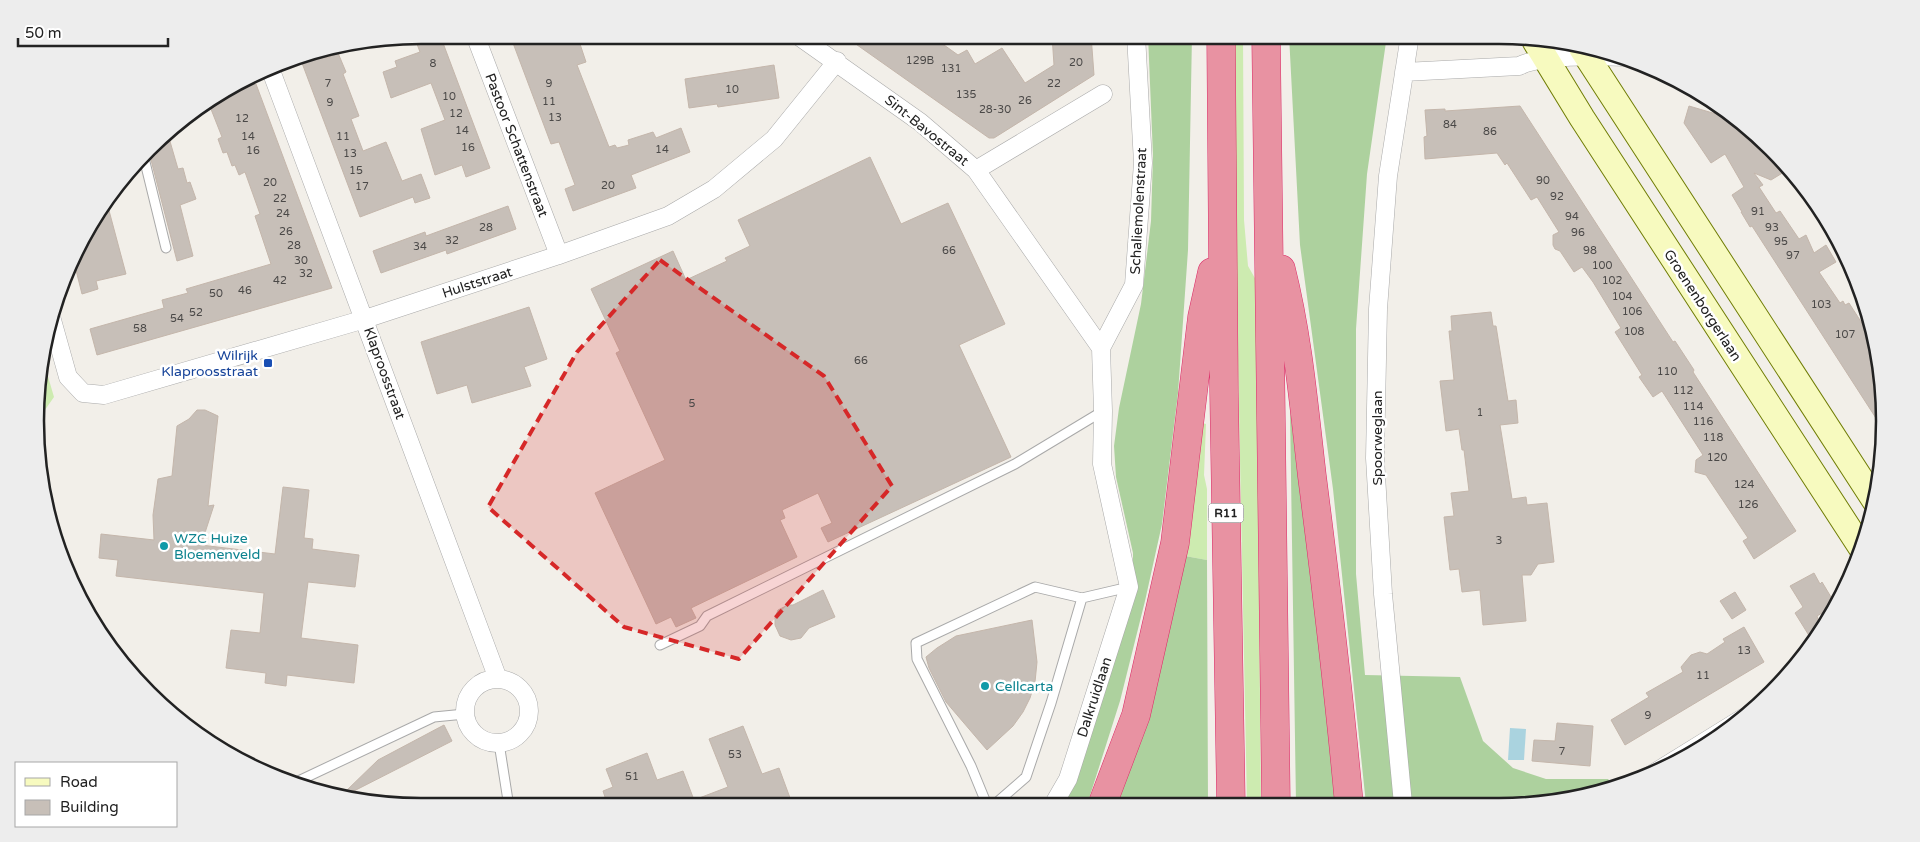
<svg xmlns="http://www.w3.org/2000/svg" width="1920" height="842" font-family="'Varela Round',sans-serif">
  <rect width="100%" height="100%" fill="#f2efe9"/>
  <path fill="#cdebb0" d="M1234,35H1243L1244,220L1248,266L1256,280L1261,805H1247L1236,262Z
    M42,356L54,397L40,417Z
    M1202,423L1206,424L1204,475L1207,489V560L1185,556Z"/>
  <path fill="#add19e" d="M1148,35H1192L1188,250L1178,393L1162,524L1145,601L1120,701L1087,805H1060L1133,576V553L1116,477L1114,446L1119,408L1141,304L1151,221L1153,156Z
    M1289,35H1387L1367,174L1356,329V574L1365,675L1460,677L1483,741L1513,768L1546,779H1608L1614,786L1550,804H1366L1333,489L1300,245Z
    M1290,410L1332,749L1336,804H1296Z
    M1185,556L1207,560L1208,805H1115Z"/>
  <path fill="#c8facc" d="M1427,35H1490V37L1426,41Z"/>
  <path fill="#aad3df" d="M1510,728L1526,729L1524,760H1508Z"/>
  <path fill="#c7bfb8" stroke="#c4b6ab" d="M421,35H440L490,168L466,177L462,165L435,175L421,129L445,120L431,83L391,98L383,72L397,67L395,61L420,52L414,36Z
    M510,35H577L586,62L577,65L609,147L615,145L617,148L629,145L628,140L653,132L656,138L681,128L690,152L631,175L636,188L573,211L565,189L575,185L559,142L551,144Z
    M843,35H930L958,55L967,50L975,64L1002,48L1025,83L1054,65L1052,35H1091L1094,75L994,138H989Z
    M324,51L327,58L338,53L346,72L343,74L359,116L351,119L363,151L386,142L402,181L421,174L430,198L415,203L413,197L360,217L299,55Z
    M774,65L779,98L718,107L717,104L689,108L685,79Z
    M253,76L332,288L97,355L90,329L164,308L162,300L188,293L186,289L271,264L255,216L260,214L245,172L239,175L235,165L232,166L227,152L223,153L218,139L222,137L209,104L211,103L209,100L228,87Z
    M1520,106L1673,342L1675,341L1694,370L1693,372L1796,531L1754,559L1743,541L1748,538L1706,475L1695,472L1696,460L1703,455L1662,391L1653,397L1639,377L1642,375L1615,332L1621,328L1593,282L1582,267L1574,272L1560,251L1555,249L1553,245V235L1559,232L1537,197L1531,200L1507,163L1505,165L1497,153L1425,159L1424,137L1427,136L1425,110L1445,109V111Z
    M1689,106L1740,121L1754,131L1789,169L1771,180L1754,173L1763,185L1759,187L1776,213L1780,211L1799,239L1806,235L1814,253L1826,245L1836,262L1819,272L1840,303L1843,301L1845,305L1849,303L1865,328L1874,331L1884,396L1883,429L1752,226L1750,227L1741,212H1742L1732,195L1744,187L1725,154L1711,163L1684,123Z
    M167,131L178,169L183,168L187,183L190,182L196,199L180,205L193,256L177,261L149,152Z
    M870,157L901,224L948,203L1005,324L959,345L1011,457L828,542L821,528L832,523L818,493L782,510L785,518L780,520L797,557L691,608L696,618L676,627L671,617L656,624L595,493L665,460L616,353L620,351L591,289L673,251L686,280L727,261L725,258L750,246L738,220Z
    M107,203L126,274L96,281L98,289L82,294L74,262L87,228Z
    M508,206L516,229L447,254L446,250L381,273L373,251L425,232L426,236Z
    M529,307L547,359L524,367L531,386L472,403L467,385L437,394L421,342Z
    M1491,312L1493,326H1496L1508,401L1516,400L1518,423L1500,425L1512,499L1526,497L1527,505L1547,503L1554,562L1538,564L1531,575H1522L1526,621L1483,625L1480,590L1462,592L1459,569L1450,570L1444,517L1454,516L1451,493L1469,491L1464,450H1462L1459,429L1446,431L1440,381L1454,380L1449,331H1452L1451,316Z
    M197,410H205L218,416L208,506L214,505L201,545L275,554L283,487L309,490L304,538L313,539L312,549L359,555L355,587L308,582L301,638L358,645L354,683L287,675L286,686L265,683L266,673L226,668L231,630L260,633L264,593L116,576L118,560L99,558L101,534L154,540L153,515L158,479L172,476L177,426L189,419Z
    M1814,573L1820,584L1822,582L1834,602L1832,607L1817,616L1821,627L1813,642L1795,613L1803,607L1790,586Z
    M823,590L835,617L809,628L801,638L791,640L780,636L775,625V618L778,610L788,605H793Z
    M1735,592L1746,610L1732,619L1720,601Z
    M1032,620L1037,662L1035,682L1030,698L1023,712L1013,726L987,750L946,702L929,668L926,657L937,648L956,636Z
    M1744,627L1764,662L1625,745L1611,720L1649,697L1646,693L1683,672L1681,667L1691,655L1700,652L1707,654L1725,642L1723,639Z
    M1557,723L1593,726L1590,766L1532,761L1534,740L1555,741Z
    M444,725L452,741L348,794L346,791L378,760Z
    M743,726L762,774L779,768L793,806H608L603,791L613,787L606,769L647,753L657,780L683,771L694,800L728,787L709,739Z"/>
  <g fill="none" stroke-linecap="round" stroke-linejoin="round">
    <defs>
      <path id="lane" d="M144,158L166,248
        M660,645L700,626L707,616L1015,464L1103,411
        M499,743L509,807
        M292,784L434,717L465,714
        M987,805L971,766L917,659L916,643L1035,587L1082,598L1129,587
        M994,805L1026,777L1051,703L1082,598"/>
      <path id="street" d="M475,35L559,255
        M797,35L920,122L976,170L1101,348
        M270,68L498,679
        M1404,72L1519,66C1543,54 1600,56 1627,57
        M976,170L1103,94
        M52,320L68,377L83,393L104,395L365,319L559,255L668,216L714,189L774,139L837,61
        M465 711a32 32 0 1 1 64 0a32 32 0 1 1-64 0Z
        M1646,778L1743,718
        M1403,804L1383,594L1375,458L1378,309L1388,176L1410,35
        M1053,805L1068,779L1129,587L1102,464L1103,411L1101,348L1134,285L1143,163L1136,35"/>
      <path id="secondary" d="M1535,41L1582,118L1862,549
        M1582,49L1875,501"/>
      <path id="highway" d="M1221,35L1224,392L1231,805
        M1266,35L1276,804
        M1281,269C1298,336 1304,407 1312,476C1326,585 1339,694 1349,804
        M1102,805L1136,715L1175,543L1202,317L1212,272"/>
    </defs>
    <use href="#lane" stroke="#a9a9a9" stroke-width="11"/>
    <use href="#street" stroke="#a9a9a9" stroke-width="19"/>
    <use href="#secondary" stroke="#707d05" stroke-width="27"/>
    <use href="#highway" stroke="#dc2a67" stroke-width="29"/>
    <use href="#lane" stroke="#fff" stroke-width="9"/>
    <use href="#street" stroke="#fff" stroke-width="18"/>
    <use href="#secondary" stroke="#f7fabf" stroke-width="25"/>
    <use href="#highway" stroke="#e892a2" stroke-width="28"/>
  </g>
  <path fill="#d62828" fill-opacity="0.2" stroke="#d62828" stroke-width="4" stroke-dasharray="10 6" stroke-linejoin="round" d="M660,260L824,376L892,486L739,659L624,627L488,507L577,352Z"/>
  <rect fill="#1a4fb4" stroke="#fff" stroke-width="2" x="263" y="358" width="10" height="10" rx="2.5"/>
  <g fill="#0f9aa8" stroke="#fff" stroke-width="2">
    <circle cx="164" cy="546" r="5"/>
    <circle cx="985" cy="686" r="5"/>
  </g>
  <g text-anchor="middle" stroke-width="5" stroke-linejoin="round" paint-order="stroke">
    <g font-size="11" fill="#4b4948">
      <text x="920" y="64">129B</text>
      <text x="1076" y="66">20</text>
      <text x="433" y="67">8</text>
      <text x="951" y="72">131</text>
      <text x="328" y="87">7</text>
      <text x="549" y="87">9</text>
      <text x="1054" y="87">22</text>
      <text x="732" y="93">10</text>
      <text x="966" y="98">135</text>
      <text x="449" y="100">10</text>
      <text x="1025" y="104">26</text>
      <text x="549" y="105">11</text>
      <text x="330" y="106">9</text>
      <text x="995" y="113">28-30</text>
      <text x="456" y="117">12</text>
      <text x="555" y="121">13</text>
      <text x="242" y="122">12</text>
      <text x="1450" y="128">84</text>
      <text x="462" y="134">14</text>
      <text x="1490" y="135">86</text>
      <text x="248" y="140">14</text>
      <text x="343" y="140">11</text>
      <text x="468" y="151">16</text>
      <text x="662" y="153">14</text>
      <text x="253" y="154">16</text>
      <text x="350" y="157">13</text>
      <text x="356" y="174">15</text>
      <text x="1543" y="184">90</text>
      <text x="270" y="186">20</text>
      <text x="608" y="189">20</text>
      <text x="362" y="190">17</text>
      <text x="1557" y="200">92</text>
      <text x="280" y="202">22</text>
      <text x="1758" y="215">91</text>
      <text x="283" y="217">24</text>
      <text x="1572" y="220">94</text>
      <text x="486" y="231">28</text>
      <text x="1772" y="231">93</text>
      <text x="286" y="235">26</text>
      <text x="1578" y="236">96</text>
      <text x="452" y="244">32</text>
      <text x="1781" y="245">95</text>
      <text x="294" y="249">28</text>
      <text x="420" y="250">34</text>
      <text x="949" y="254">66</text>
      <text x="1590" y="254">98</text>
      <text x="1793" y="259">97</text>
      <text x="301" y="264">30</text>
      <text x="1602" y="269">100</text>
      <text x="306" y="277">32</text>
      <text x="280" y="284">42</text>
      <text x="1612" y="284">102</text>
      <text x="245" y="294">46</text>
      <text x="216" y="297">50</text>
      <text x="1622" y="300">104</text>
      <text x="1821" y="308">103</text>
      <text x="1632" y="315">106</text>
      <text x="196" y="316">52</text>
      <text x="177" y="322">54</text>
      <text x="140" y="332">58</text>
      <text x="1634" y="335">108</text>
      <text x="1845" y="338">107</text>
      <text x="861" y="364">66</text>
      <text x="1667" y="375">110</text>
      <text x="1683" y="394">112</text>
      <text x="692" y="407">5</text>
      <text x="1693" y="410">114</text>
      <text x="1480" y="416">1</text>
      <text x="1703" y="425">116</text>
      <text x="1713" y="441">118</text>
      <text x="1717" y="461">120</text>
      <text x="1744" y="488">124</text>
      <text x="1748" y="508">126</text>
      <text x="1499" y="544">3</text>
      <text x="1744" y="654">13</text>
      <text x="1703" y="679">11</text>
      <text x="1648" y="719">9</text>
      <text x="1562" y="755">7</text>
      <text x="735" y="758">53</text>
      <text x="632" y="780">51</text>
    </g>
    <rect fill="#fff" stroke="#646464" stroke-width="1" x="1208.5" y="503.5" width="35" height="19" rx="4"/>
    <g font-size="12" font-weight="bold" fill="#222">
      <text x="1226" y="517">R11</text>
    </g>
    <g font-size="14" fill="#222" stroke="#fff">
      <text transform="translate(927 130) rotate(39)" y="5">Sint-Bavostraat</text>
      <text transform="translate(517 145) rotate(69)" y="5">Pastoor Schattenstraat</text>
      <text transform="translate(1138 211) rotate(-87)" y="5">Schaliemolenstraat</text>
      <text transform="translate(477 282) rotate(-18)" y="5">Hulststraat</text>
      <text transform="translate(1703 305) rotate(57)" y="5">Groenenborgerlaan</text>
      <text transform="translate(385 373) rotate(70)" y="5">Klaproosstraat</text>
      <text transform="translate(1377 438) rotate(-90)" y="5">Spoorweglaan</text>
      <text transform="translate(1094 697) rotate(-72)" y="5">Dalkruidlaan</text>
    </g>
    <g font-size="14" fill="#164399" stroke="#fff" text-anchor="end">
      <text x="258" y="360">Wilrijk<tspan x="258" dy="16">Klaproosstraat</tspan></text>
    </g>
    <g font-size="14" fill="#0d838f" stroke="#fff" text-anchor="start">
      <text x="174" y="543">WZC Huize<tspan x="174" dy="16">Bloemenveld</tspan></text>
      <text x="995" y="691">Cellcarta</text>
    </g>
  </g>
  <path d="M0 0H1920V842H0ZM421 44H1499A377 377 0 0 1 1876 421V421A377 377 0 0 1 1499 798H421A377 377 0 0 1 44 421V421A377 377 0 0 1 421 44Z" fill="#ededed" fill-rule="evenodd"/>
  <path fill="none" stroke="#222" stroke-width="2.5" d="M421 44H1499A377 377 0 0 1 1876 421V421A377 377 0 0 1 1499 798H421A377 377 0 0 1 44 421V421A377 377 0 0 1 421 44Z"/>
  <rect x="15" y="762" width="162" height="65" fill="#ffffff" stroke="#a7a7a7"/>
  <rect x="25" y="778" width="25" height="8" fill="#f7fabf" stroke="#a7a7a7"/>
  <text x="60" y="787" font-size="15" fill="#222222">Road</text>
  <rect x="25" y="800" width="25" height="15" fill="#c7bfb8" stroke="#a7a7a7"/>
  <text x="60" y="812" font-size="15" fill="#222222">Building</text>
  <path d="M18 38v8h150v-8" fill="none" stroke="#222222" stroke-width="2.5"/>
  <text x="25" y="38" font-size="15" fill="#222222" stroke="#ffffff" stroke-width="4" paint-order="stroke">50 m</text>
</svg>
